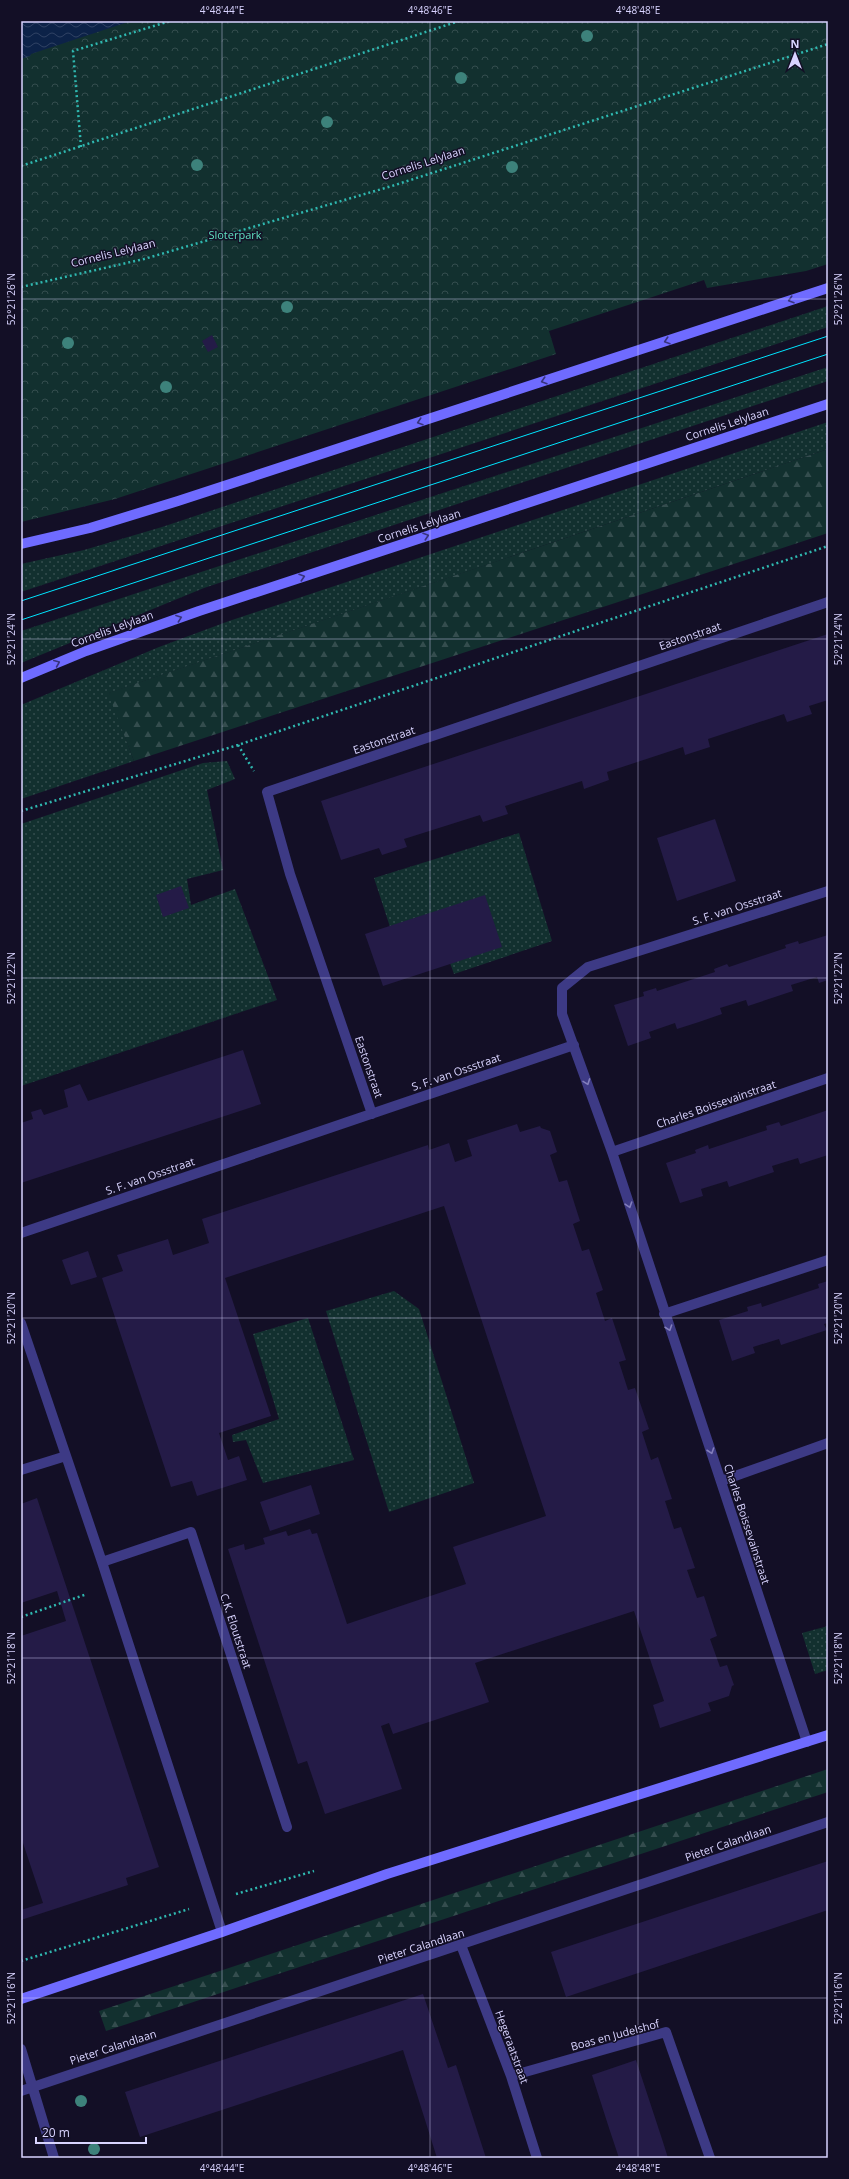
<svg xmlns="http://www.w3.org/2000/svg" width="849" height="2179" font-family="'Open Sans',sans-serif">
  <defs>
    <pattern id="grass-dots" width="8" height="8" patternUnits="userSpaceOnUse"><rect width="8" height="8" fill="#12302f"/><path d="M2 2h.1M6 6h.1" fill="none" stroke="#344d4e" stroke-width="1.8" stroke-linecap="round"/></pattern>
    <pattern id="forest-firs" width="22" height="20" patternUnits="userSpaceOnUse"><rect width="22" height="20" fill="#12302f"/><path d="M5 1l3.5 6h-7zM16 11l3.5 6h-7z" fill="#344d4e"/></pattern>
    <pattern id="park-crowns" width="20" height="18" patternUnits="userSpaceOnUse"><rect width="20" height="18" fill="#12302f"/><path d="M2 6a3 3 0 1 1 6 0M12 15a3 3 0 1 1 6 0" fill="none" stroke="#344d4e"/></pattern>
    <pattern id="water-waves" width="16" height="10" patternUnits="userSpaceOnUse"><rect width="16" height="10" fill="#0c2248"/><path d="M0 5q4-4 8 0t8 0" fill="none" stroke="#2f4163"/></pattern>
  </defs>
  <rect width="100%" height="100%" fill="#130f26"/>
  <path fill="url(#grass-dots)" d="M828,306V327L21,592V564L84,550L162,527Z
    M828,367V381L204,588L21,663V631Z
    M828,422V449L109,693L134,761L21,799V705L159,647L229,621Z
    M227,761L235,779L207,790L223,870L187,879L191,905L235,889L277,1000L21,1086V824L203,763Z
    M519,833L552,941L454,974L450,963L392,933L374,878Z
    M394,1291L419,1309L474,1483L389,1512L326,1311Z
    M308,1318L354,1460L263,1483L246,1440L233,1442L232,1435L279,1419L253,1334Z
    M828,1626V1670L815,1674L802,1633Z"/>
  <path fill="url(#forest-firs)" d="M828,449V533L134,761L108,693Z
    M828,1769V1792L106,2031L99,2011Z"/>
  <path fill="url(#park-crowns)" d="M21,21H828V264L806,271L707,288L704,280L549,331L556,354L115,499L21,522Z"/>
  <path fill="url(#water-waves)" d="M21,21H131L31,54L30,56L21,59Z"/>
  <path fill="#241b47" d="M212,335L218,347L208,352L202,341Z
    M828,634V700L809,706L812,714L787,722L784,714L708,739L710,747L685,755L683,747L607,772L609,780L584,789L582,781L505,806L508,814L483,822L480,815L404,839L407,847L382,855L379,848L341,860L321,801Z
    M715,819L736,881L677,901L657,838Z
    M181,886L189,908L163,917L156,895Z
    M485,895L502,947L383,986L365,934Z
    M828,935V980L819,983L817,977L791,985L793,991L748,1006L746,1000L720,1008L722,1014L699,1022L677,1029L675,1023L649,1032L651,1038L628,1046L614,1005L644,996L643,992L656,988L657,991L715,972L714,969L727,964L729,967L786,948L785,945L798,941L799,944Z
    M243,1050L261,1104L21,1183V1123L33,1119L31,1112L41,1109L44,1115L68,1107L64,1090L80,1084L88,1101Z
    M828,1110V1155L800,1164L798,1158L772,1166L774,1172L729,1187L727,1181L701,1189L703,1196L680,1203L666,1163L696,1153L695,1150L708,1145L709,1149L767,1130L766,1126L779,1122L781,1126Z
    M517,1124L520,1132L540,1126L541,1128L550,1131L557,1152L550,1155L559,1182L567,1180L580,1221L573,1224L582,1251L589,1249L603,1290L596,1293L605,1321L612,1318L626,1360L619,1362L628,1390L635,1388L649,1429L642,1432L651,1460L658,1457L672,1499L665,1501L674,1529L681,1527L695,1568L687,1570L697,1598L704,1596L717,1636L710,1639L720,1667L727,1665L734,1685L732,1686L729,1696L708,1703L711,1711L660,1728L653,1705L664,1701L634,1611L475,1663L489,1702L393,1734L389,1723L381,1726L402,1789L325,1814L307,1761L298,1764L228,1549L244,1544L245,1550L265,1544L263,1538L286,1531L288,1536L310,1529L312,1534L317,1533L347,1624L466,1584L453,1547L546,1516L444,1206L225,1278L271,1416L219,1433L228,1460L239,1456L247,1480L197,1496L192,1481L171,1487L102,1278L123,1271L117,1255L168,1239L173,1255L209,1243L202,1219L428,1145L429,1150L449,1143L455,1162L472,1156L467,1140Z
    M88,1251L97,1277L71,1285L62,1260Z
    M828,1281V1323L824,1324L827,1330L781,1345L779,1339L753,1347L755,1353L732,1361L719,1320L748,1311L747,1307L761,1303L762,1307L819,1288L818,1284Z
    M311,1485L320,1514L270,1531L260,1502Z
    M37,1498L159,1867L126,1878L128,1885L21,1920V1910L43,1903L21,1837V1636L66,1621L57,1591L21,1603V1504Z
    M828,1861V1910L566,1997L551,1952Z
    M423,1994L448,2068L456,2065L486,2158H437L403,2050L140,2137L125,2092Z
    M636,2060L662,2139L668,2158H619L609,2128L592,2075Z"/>
  <g fill="none" stroke-linecap="round" stroke-linejoin="round">
    <path stroke="#2fb8b0" stroke-width="2.5" stroke-dasharray="2 3" stroke-linecap="butt" d="M81,147L73,51L170,21
      M21,166L459,21
      M21,287L144,259L392,186L828,44
      M238,745L254,771
      M21,811L238,745L828,546
      M21,1617L87,1594
      M236,1894L314,1871
      M21,1961L189,1909"/>
    <path stroke="#3d3a85" stroke-width="10" d="M372,1114L290,874L267,792L828,602
      M612,1152L828,1078
      M21,1233L574,1045
      M664,1314L828,1260
      M21,1323L102,1562L222,1932
      M21,1470L66,1456
      M721,1481L828,1443
      M102,1562L191,1532L287,1827
      M807,1742L612,1152L562,1014V988L588,967L828,891
      M461,1945L511,2076L537,2158
      M21,2049L54,2158
      M511,2076L666,2032L710,2158
      M21,2091L828,1822"/>
    <path stroke="#6f6bff" stroke-width="10" d="M21,544L90,528L178,501L828,288
      M21,678L86,651L199,611L828,404
      M21,1999L222,1932L387,1874L828,1735"/>
    <path stroke="#00e5ff" stroke-width="1" d="M21,601L828,336
      M21,620L828,354"/>
  </g>
  <g fill="#3d827b">
    <circle cx="587" cy="36" r="6"/>
    <circle cx="461" cy="78" r="6"/>
    <circle cx="327" cy="122" r="6"/>
    <circle cx="197" cy="165" r="6"/>
    <circle cx="512" cy="167" r="6"/>
    <circle cx="287" cy="307" r="6"/>
    <circle cx="68" cy="343" r="6"/>
    <circle cx="166" cy="387" r="6"/>
    <circle cx="81" cy="2101" r="6"/>
    <circle cx="94" cy="2149" r="6"/>
  </g>
  <defs><path id="oneway-chevron" d="M-2-3.5L2.5 0L-2 3.5" fill="none" stroke-width="1.6" stroke-linecap="round" stroke-linejoin="round"/></defs>
  <g stroke="#38347d">
    <use href="#oneway-chevron" transform="translate(791 300) rotate(162)"/>
    <use href="#oneway-chevron" transform="translate(667 341) rotate(162)"/>
    <use href="#oneway-chevron" transform="translate(544 381) rotate(162)"/>
    <use href="#oneway-chevron" transform="translate(420 422) rotate(162)"/>
    <use href="#oneway-chevron" transform="translate(426 536) rotate(-18)"/>
    <use href="#oneway-chevron" transform="translate(302 577) rotate(-18)"/>
    <use href="#oneway-chevron" transform="translate(179 618) rotate(-20)"/>
    <use href="#oneway-chevron" transform="translate(57 663) rotate(-23)"/>
  </g>
  <g stroke="#837fbc">
    <use href="#oneway-chevron" transform="translate(587 1082) rotate(70)"/>
    <use href="#oneway-chevron" transform="translate(629 1205) rotate(72)"/>
    <use href="#oneway-chevron" transform="translate(669 1328) rotate(71)"/>
    <use href="#oneway-chevron" transform="translate(711 1451) rotate(71)"/>
  </g>
  <path fill="none" stroke="#d9d4ff" stroke-width="1" stroke-opacity="0.45" d="M222,21V2158M430,21V2158M638,21V2158M21,299H828M21,639H828M21,978H828M21,1318H828M21,1658H828M21,1998H828"/>
  <g text-anchor="middle" stroke-width="3" stroke-linejoin="round" paint-order="stroke">
    <g font-size="11" fill="#d9d4ff" stroke="#130f26">
      <text transform="translate(423 163) rotate(-18)" y="4">Cornelis Lelylaan</text>
      <text transform="translate(113 253) rotate(-14)" y="4">Cornelis Lelylaan</text>
      <text transform="translate(727 424) rotate(-18)" y="4">Cornelis Lelylaan</text>
      <text transform="translate(419 526) rotate(-18)" y="4">Cornelis Lelylaan</text>
      <text transform="translate(112 629) rotate(-20)" y="4">Cornelis Lelylaan</text>
      <text transform="translate(690 636) rotate(-19)" y="4">Eastonstraat</text>
      <text transform="translate(384 740) rotate(-19)" y="4">Eastonstraat</text>
      <text transform="translate(737 907) rotate(-18)" y="4">S. F. van Ossstraat</text>
      <text transform="translate(369 1067) rotate(71)" y="4">Eastonstraat</text>
      <text transform="translate(456 1072) rotate(-19)" y="4">S. F. van Ossstraat</text>
      <text transform="translate(716 1104) rotate(-19)" y="4">Charles Boissevainstraat</text>
      <text transform="translate(150 1176) rotate(-19)" y="4">S. F. van Ossstraat</text>
      <text transform="translate(747 1524) rotate(72)" y="4">Charles Boissevainstraat</text>
      <text transform="translate(236 1631) rotate(72)" y="4">C.K. Eloutstraat</text>
      <text transform="translate(728 1843) rotate(-19)" y="4">Pieter Calandlaan</text>
      <text transform="translate(421 1946) rotate(-18)" y="4">Pieter Calandlaan</text>
      <text transform="translate(615 2035) rotate(-15)" y="4">Boas en Judelshof</text>
      <text transform="translate(113 2047) rotate(-18)" y="4">Pieter Calandlaan</text>
      <text transform="translate(512 2047) rotate(70)" y="4">Hegeraatstraat</text>
    </g>
    <g font-size="11" fill="#5fe0c0" stroke="#130f26">
      <text x="235" y="239">Sloterpark</text>
    </g>
  </g>
  <rect width="849" height="2179" fill="none" stroke="#130f26" stroke-width="44"/>
  <g transform="translate(795 54)" stroke="#130f26" stroke-width="3" paint-order="stroke">
  <path d="M0-3L7 15L0 10L-7 15Z" fill="#d9d4ff"/>
  <text y="-6" font-size="11" font-weight="bold" text-anchor="middle" fill="#d9d4ff">N</text>
  </g>
  <path d="M36 2137v6h110v-6" fill="none" stroke="#d9d4ff" stroke-width="2"/>
  <text x="42" y="2137" font-size="12" fill="#d9d4ff" stroke="#130f26" stroke-width="3" paint-order="stroke">20 m</text>
  <rect x="22" y="22" width="805" height="2135" fill="none" stroke="#d9d4ff" stroke-width="1.5"/>
  <g font-size="10" text-anchor="middle" fill="#d9d4ff">
    <text x="222" y="14">4°48'44"E</text>
    <text x="430" y="14">4°48'46"E</text>
    <text x="638" y="14">4°48'48"E</text>
    <text transform="translate(11 299) rotate(-90)" y="4">52°21'26"N</text>
    <text transform="translate(838 299) rotate(-90)" y="4">52°21'26"N</text>
    <text transform="translate(11 639) rotate(-90)" y="4">52°21'24"N</text>
    <text transform="translate(838 639) rotate(-90)" y="4">52°21'24"N</text>
    <text transform="translate(11 978) rotate(-90)" y="4">52°21'22"N</text>
    <text transform="translate(838 978) rotate(-90)" y="4">52°21'22"N</text>
    <text transform="translate(11 1318) rotate(-90)" y="4">52°21'20"N</text>
    <text transform="translate(838 1318) rotate(-90)" y="4">52°21'20"N</text>
    <text transform="translate(11 1658) rotate(-90)" y="4">52°21'18"N</text>
    <text transform="translate(838 1658) rotate(-90)" y="4">52°21'18"N</text>
    <text transform="translate(11 1998) rotate(-90)" y="4">52°21'16"N</text>
    <text transform="translate(838 1998) rotate(-90)" y="4">52°21'16"N</text>
    <text x="222" y="2172">4°48'44"E</text>
    <text x="430" y="2172">4°48'46"E</text>
    <text x="638" y="2172">4°48'48"E</text>
  </g>
</svg>
